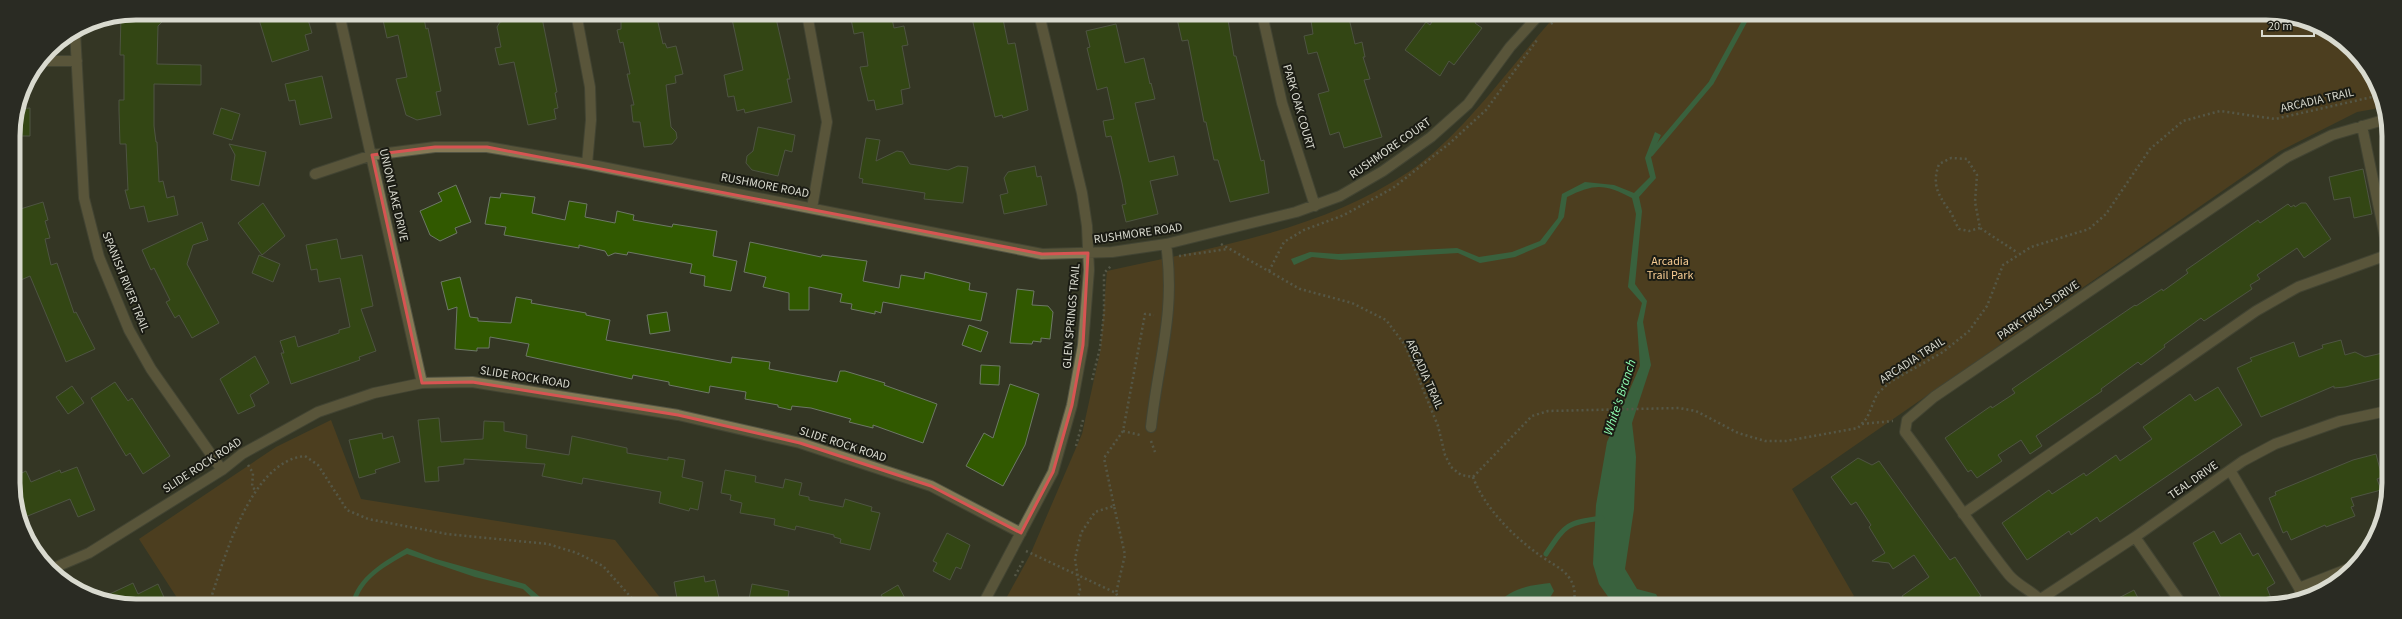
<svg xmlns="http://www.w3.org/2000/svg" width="2402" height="619" font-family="'Source Sans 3',sans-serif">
  <rect width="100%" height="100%" fill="#343624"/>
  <path fill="#68481a" d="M1556,15H2290C2302,20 2317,23 2328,30C2357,47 2374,76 2385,107L2357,112L2280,151L1792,489L1854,596L1842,605L1003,604L1030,555L1082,434L1100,352L1107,271C1210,248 1321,231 1410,171C1464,134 1512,64 1556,15Z
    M331,420L361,499L615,540L665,604H181L139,539L276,447Z"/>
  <path fill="#3f945c" d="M1655,132L1661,135L1651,157L1656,178L1639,197L1642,211L1635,284L1647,301L1643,322L1651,365L1632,423L1636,457L1634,509L1625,569L1637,589L1656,594L1662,605H1614L1599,584L1593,564L1596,505L1607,442L1640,366L1637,323L1642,303L1628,287L1636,214L1632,198C1605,184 1595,183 1567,197L1564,217L1545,244L1515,257L1480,263L1458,253L1341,260L1312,257L1294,265L1291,259L1310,252L1338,254L1457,248L1479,257L1512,252L1540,241L1558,218L1562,194L1585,182L1614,185L1634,193L1650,177L1645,158Z
    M407,548L436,559L525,584L548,604H539L523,589L475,577L407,554C387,565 361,579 356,604H351C356,577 385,561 407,548Z
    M1550,583L1554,591L1548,601L1531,605H1498C1508,588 1532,585 1550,583Z"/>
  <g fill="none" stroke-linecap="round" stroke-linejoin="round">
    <path stroke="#3f945c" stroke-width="5" d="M1651,154L1711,83L1748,15
      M1546,554C1566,524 1566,523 1602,518"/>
  </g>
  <path fill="#315900" stroke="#6d7866" d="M257,13H306L312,33L305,35L309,50L272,62Z
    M413,13H423L426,29L428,28L441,91L436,92L441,115L417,120L406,115L396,79L407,77L398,35L387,38L383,20Z
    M541,13L557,92L555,93L558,108L554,109L556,119L528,125L514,62L499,65L495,48L501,47L497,27L500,22Z
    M621,14H656L663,44L665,43L667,48L676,46L683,74L675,76L676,83L666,85L671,127L676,132L677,138L672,144L644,147L640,122H633L631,105H634L627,74H630L623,42L620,43L617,30L621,29Z
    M758,14H775L790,79H787L792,102L745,113L744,109L737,111L734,96L728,97L724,75L743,70L732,19Z
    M850,14H891L894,28L904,26L908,45L902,46L910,88L901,90L903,104L876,110L874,100L868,101L860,67L868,66L863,32L854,34Z
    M971,14H1002L1008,44L1015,43L1028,110L1003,118L1002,115L995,117Z
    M1176,14H1227L1234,56H1236L1261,161L1264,160L1269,193L1230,202L1218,160H1214L1206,122H1204L1188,40L1182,41Z
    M1310,14H1348L1355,44L1362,42L1365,57H1363L1370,79L1364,80L1382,137L1344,148L1339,132L1330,135L1318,94L1329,91L1317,52L1308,54L1304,36L1313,34Z
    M1437,14H1480L1475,23L1482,28L1454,65L1449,61L1440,76L1405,50L1426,22L1430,25Z
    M121,16L167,17L158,26L157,64L201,65V85L154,84V126L156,142H157L159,182L163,181L167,198L174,196L178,215L148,222L144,206L130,209L125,190H128L126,144H120L119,111V100H124V55H120Z
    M1116,24L1125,63L1144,58L1150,84L1151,83L1155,99L1135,103L1149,162L1174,156L1178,175L1150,181L1158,214L1126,222L1122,205L1126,204L1122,183L1111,136L1106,137L1103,121L1114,119L1107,87L1097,90L1087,48L1090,47L1086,31Z
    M322,76L332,118L300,125L295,100L289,101L285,84Z
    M30,108V136H13L18,109Z
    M221,108L240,114L232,140L213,134Z
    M758,127L795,135L792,152L785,150L778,176L752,170L746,163L747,156L753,151Z
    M866,138L880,140L876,161L897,151L903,152L910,164L948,170L958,166L968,167L963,203L924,199L925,193L862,183L863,179L859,178Z
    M229,144L266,152L259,186L231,180L235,155Z
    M1035,166L1037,177L1041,176L1047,205L1004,214L1000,195L1008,193L1004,178L1008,172Z
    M2363,169L2372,214L2354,218L2350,197L2334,200L2329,177Z
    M456,185L471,222L455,228L457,233L440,241L430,235L420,211L442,201L438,193Z
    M501,193L535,197L532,213L565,220L569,201L587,204L585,217L615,223L617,211L634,215L633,220L672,227L673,224L717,231L713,256L737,261L731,291L704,286L705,276L690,273L692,264L628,252L627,255L615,253L608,256L605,251L579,245V248L504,235L506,227L485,224L490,197L500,198Z
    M43,202L48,220L45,221L50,238L45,239L51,265L57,263L74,313L76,312L95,349L66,362L30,276L14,283V211Z
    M263,203L285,236L262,255L238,223Z
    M2301,203H2306L2331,239L2304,258L2297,248L2257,275L2260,279L2250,285L2252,289L2204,321L2201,318L2164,345L2165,347L2141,365L2138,362L2101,389L2102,391L2036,436L2042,446L2030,454L2021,440L1998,455L2002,461L1977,478L1971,470L1968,472L1945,438L1991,406L1992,408L2015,393L2012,389L2135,305L2136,306L2162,289L2163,291L2188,273L2186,270L2258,220L2260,223L2288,204L2291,207L2294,205L2295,207Z
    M202,222L208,240L193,245L187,264L219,323L192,338L179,315L175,318L166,302L170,300L154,268L151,270L142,250Z
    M337,239L341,259L362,255L373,306L361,309L376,351L359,357L360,360L291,384L281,353H284L280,341L295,336L298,347L339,333V330L350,327L340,278L319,282L317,269L311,270L306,245Z
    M750,242L821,257L822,255L867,261L863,281L899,288L901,275L924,279L925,272L970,283L969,290L987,293L981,321L883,302L881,313L875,311V314L851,309L852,304L840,302L842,294L809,287V310H789V293L763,287L766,277L744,272Z
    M259,255L280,264L273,282L252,273Z
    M460,277L470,317L478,318V321L511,323L516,297L532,300L531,303L586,313V315L610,320L606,340L731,363L732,357L755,360L770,362L769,369L837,382L840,371H845L885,383L884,385L937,404L923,443L873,425V428L849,422L851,419L811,408L792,406L791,410L778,407V405L745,399L746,392L710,386L709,393L669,385V382L633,375L632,379L526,356L529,344L490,337L489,348H477V351L455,349L457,307L448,310L441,282Z
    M1017,289L1034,291L1032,305L1048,306L1053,312L1050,339L1041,338V342L1033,341L1032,344L1010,343Z
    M667,312L670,331L650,334L647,315Z
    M969,325L988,332L981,352L962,345Z
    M2341,340L2345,355L2355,352L2365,357L2387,352V377L2345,387L2334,388V386L2261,417L2237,368L2252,361L2250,358L2294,342L2299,357L2323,348L2322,345Z
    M255,356L269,383L250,395L255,406L238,414L220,379Z
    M981,365L1000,366L999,385L980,384Z
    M115,382L128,401L132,398L170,456L143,474L130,453L126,456L91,398Z
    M1010,384L1039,394L1025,445L1003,486L966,466L984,433L993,438Z
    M72,386L84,403L68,414L56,397Z
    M2218,387L2242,425L2100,522L2097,517L2071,535L2069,531L2027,560L2002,523L2049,490L2052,494L2084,473L2086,476L2116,455L2120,461L2152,439L2143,427L2190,394L2195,401Z
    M439,418L441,442L483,439L484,421L504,422V431L527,435L526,448L569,455L572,436L627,448V453L668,460V457L685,460L682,477L703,482L698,510L690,508L689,511L659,503L661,492L583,478L582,484L542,476L545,464L464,459V464L438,467L439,481L425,482L418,420Z
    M382,433L383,439L393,436L400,462L375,470L376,473L359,478L349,440Z
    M2376,454L2382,477L2377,479L2381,490L2351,498L2354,506L2351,507L2355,516L2326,527L2325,525L2291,540L2287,531L2283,533L2269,498L2276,495L2275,492L2353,460Z
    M1858,458L1872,465L1879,461L1950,560L1955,557L1981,596L1966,605H1908L1902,596L1929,577L1914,555L1893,569L1889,563L1872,561L1885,553L1869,527L1871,525L1856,502L1851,505L1831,477Z
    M77,467L95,510L78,517L70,499L20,519L15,507V476L26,471L31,482L60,470L61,473Z
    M725,470L756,476L755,482L783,488L785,479L802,483L799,495L809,497V500L843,507L845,499L872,507L871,511L880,513L870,550L840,543L841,539L834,537V535L796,526L795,530L774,525L775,519L740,513L742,503L730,500L731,495L721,493Z
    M2214,531L2221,544L2240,533L2253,556L2258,553L2275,583L2267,588L2274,606H2225L2193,543Z
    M947,533L970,545L961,569L956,567L950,580L933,571L937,563L933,561Z
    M704,576L705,582L715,580L719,598L704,601L705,604H678L674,582Z
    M133,583L138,594L158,584L167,604H112L99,599Z
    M752,584L789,591L787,604H748Z
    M898,585L908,604H887L881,595Z
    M2134,590L2142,606H2103Z"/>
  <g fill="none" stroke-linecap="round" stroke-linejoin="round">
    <defs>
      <path id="minor" d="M339,13L422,383
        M576,13L590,87L591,120L587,164
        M807,14L827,122L812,208
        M1262,14L1282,103L1315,206
        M75,31L84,198L99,257L129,330L151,369L222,470
        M41,61H77
        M2362,126L2387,247
        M315,174L372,155L435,147H487L587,164L1042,254L1112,252L1166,244L1296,212L1340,196L1383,171L1431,137L1468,104L1510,47L1539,15
        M1151,427C1158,361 1176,313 1166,244
        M2230,470L2299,588
        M1963,514L2256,311L2298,287L2387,255
        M2135,537L2183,606
        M49,570L89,553L222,470L242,454L318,412L374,393L422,383L472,382L678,415L800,443L931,486L1021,533
        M2302,599L2299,588L2355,566
        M983,604L1053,472L1072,405L1083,345L1089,270L1087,226L1082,193L1039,14
        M2030,606L2135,537L2243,461L2275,444L2340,421L2387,411
        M2046,606C2036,592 2019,587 2009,575C1972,529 1941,479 1905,432L1907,420L1934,397L2000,352L2287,157L2332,135L2387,119"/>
    </defs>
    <use href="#minor" stroke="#525443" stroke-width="12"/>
    <path stroke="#7d7f70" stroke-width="2.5" stroke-dasharray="2 3" stroke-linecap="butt" d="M1551,24L1560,15
      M1980,228L1969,231L1959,229C1955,223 1953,215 1949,210C1937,193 1932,184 1939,164L1951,158L1967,159L1977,175L1975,202L1980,228L2018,253
      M1221,244L1300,289L1352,303L1386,320L1405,345L1438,426L1445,455L1451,467L1461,475L1473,477L1532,416L1548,411L1679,408L1696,411L1738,433L1765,441H1786L1858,428L1867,418L1877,394L1890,382L1943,352L1969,331L1987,306L2003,265L2031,247L2089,229L2106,214L2150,149L2183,121L2220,111L2275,119L2381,95
      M1179,256L1228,249
      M1269,271L1284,242L1304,230L1344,215L1393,188L1450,143L1486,110L1537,40
      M1092,380L1100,348L1104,313V273L1111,266
      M1862,424L1893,421
      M1123,431L1140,435
      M1151,441L1155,452
      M1076,446L1083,420
      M248,465L253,473L252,487L257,491
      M1473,477C1484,507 1513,536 1538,554C1547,561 1562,568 1568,576C1575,585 1576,594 1573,605
      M1114,506L1104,458L1123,431L1145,314L1154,315
      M1026,551L1116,593L1122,605
      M1015,576L1024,559
      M209,604C224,560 250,461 305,456L318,465L347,510L368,519L447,534L548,544L577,553L603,566L637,604
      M495,604L499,601L509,604
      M1076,605L1080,590L1075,559L1081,533L1095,512L1114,506L1125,555L1116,593"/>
    <use href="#minor" stroke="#857a56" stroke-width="10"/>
  </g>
  <path d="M0 0H2402V619H0ZM435,147H487L1042,254L1088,253L1083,345L1072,405L1053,472L1021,533L931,486L800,443L678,415L472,382L422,383L372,155Z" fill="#343624" fill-opacity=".55" fill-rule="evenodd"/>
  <path fill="none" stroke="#d75452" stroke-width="3" stroke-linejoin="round" d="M435,147H487L1042,254L1088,253L1083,345L1072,405L1053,472L1021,533L931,486L800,443L678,415L472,382L422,383L372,155Z"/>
  <g text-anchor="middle" stroke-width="4" stroke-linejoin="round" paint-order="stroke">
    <g font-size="12" fill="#d9dacf" stroke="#1b1c14">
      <text transform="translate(2317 100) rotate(-13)" y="4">ARCADIA TRAIL</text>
      <text transform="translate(1299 107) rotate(74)" y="4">PARK OAK COURT</text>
      <text transform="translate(1390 148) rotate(-35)" y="4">RUSHMORE COURT</text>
      <text transform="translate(765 185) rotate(11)" y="4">RUSHMORE ROAD</text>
      <text transform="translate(394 195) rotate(77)" y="4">UNION LAKE DRIVE</text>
      <text transform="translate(1138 233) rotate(-8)" y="4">RUSHMORE ROAD</text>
      <text transform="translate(126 282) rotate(68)" y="4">SPANISH RIVER TRAIL</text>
      <text transform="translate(2038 310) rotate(-34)" y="4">PARK TRAILS DRIVE</text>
      <text transform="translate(1071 316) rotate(-85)" y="4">GLEN SPRINGS TRAIL</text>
      <text transform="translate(1912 360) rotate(-33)" y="4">ARCADIA TRAIL</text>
      <text transform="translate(1425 374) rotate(66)" y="4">ARCADIA TRAIL</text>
      <text transform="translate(525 377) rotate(9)" y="4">SLIDE ROCK ROAD</text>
      <text transform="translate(843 444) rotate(18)" y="4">SLIDE ROCK ROAD</text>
      <text transform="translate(202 465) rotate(-33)" y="4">SLIDE ROCK ROAD</text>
      <text transform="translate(2193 480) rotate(-35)" y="4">TEAL DRIVE</text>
    </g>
    <g font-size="12" fill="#f9cd93" stroke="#1b1c14">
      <text x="1670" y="265">Arcadia<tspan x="1670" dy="14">Trail Park</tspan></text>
    </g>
    <g font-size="13" font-style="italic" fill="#8efeb1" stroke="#1b1c14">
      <text transform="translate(1619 397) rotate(-72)" y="5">White's Branch</text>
    </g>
  </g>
  <path d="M0 0H2402V619H0ZM136 20H2266A116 116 0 0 1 2382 136V483A116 116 0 0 1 2266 599H136A116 116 0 0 1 20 483V136A116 116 0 0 1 136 20Z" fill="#2a2b23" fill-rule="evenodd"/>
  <path fill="none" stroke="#d9dacf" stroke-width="5" d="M136 20H2266A116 116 0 0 1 2382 136V483A116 116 0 0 1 2266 599H136A116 116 0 0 1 20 483V136A116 116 0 0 1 136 20Z"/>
  <path d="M2262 30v6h52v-6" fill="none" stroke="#d9dacf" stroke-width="2"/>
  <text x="2268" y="30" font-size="12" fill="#d9dacf" stroke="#1b1c14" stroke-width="3" paint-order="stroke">20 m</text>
</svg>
